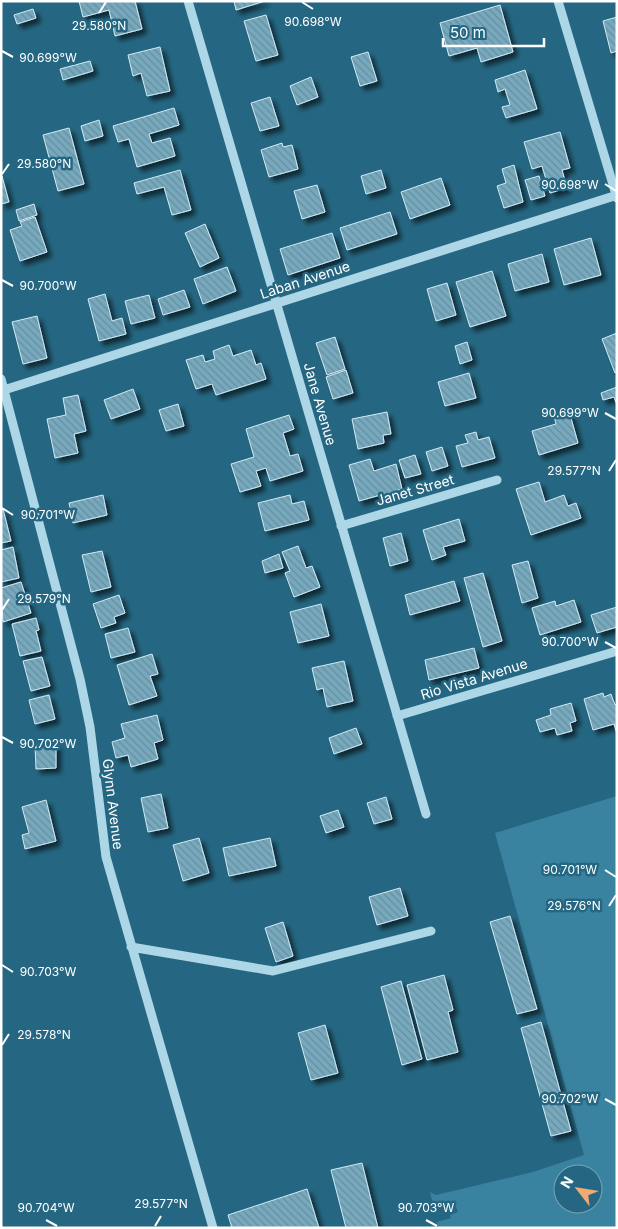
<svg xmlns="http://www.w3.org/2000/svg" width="618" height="1229" font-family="Inter,sans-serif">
  <defs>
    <pattern id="building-back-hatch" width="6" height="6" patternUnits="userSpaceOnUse" patternTransform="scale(1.25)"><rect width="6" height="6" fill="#76a9be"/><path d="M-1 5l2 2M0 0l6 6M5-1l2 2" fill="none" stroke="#698d9c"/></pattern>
    <filter id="shadow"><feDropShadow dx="4.5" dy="4.5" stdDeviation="2.5" flood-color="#0009"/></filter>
  </defs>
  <rect width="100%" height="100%" fill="#256782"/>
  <path fill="#3a83a0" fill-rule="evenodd" d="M617,796V1228H439L437,1222L451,1218L450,1215L458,1212L456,1207L447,1209L446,1206L434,1209L430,1192L436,1195L533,1172L584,1155L495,833ZM563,1174H593V1204H563Z"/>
  <path fill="url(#building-back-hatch)" stroke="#d1ebf6" filter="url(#shadow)" d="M79,1H135L142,29L115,36L109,10L83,17Z
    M234,1H265L236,10Z
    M500,5L513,52L481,62L477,48L449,56L440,23Z
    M33,9L36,18L17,24L14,15Z
    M266,15L278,55L256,61L244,21Z
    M617,17V51L611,53L603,21Z
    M160,47L170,91L147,96L141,73L133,76L128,55Z
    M368,52L377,81L360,86L351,57Z
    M90,61L93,71L63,80L60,69Z
    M525,70L537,109L506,118L502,107L510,105L505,89L498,92L495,80Z
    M311,77L318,97L297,105L290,86Z
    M270,97L279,126L260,131L251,103Z
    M174,108L179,125L149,134L152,143L170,138L175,156L137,167L129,139L118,142L113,126Z
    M99,120L103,136L85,141L81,126Z
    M69,128L84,184L58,191L43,135Z
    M560,132L570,168L562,170L567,188L550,193L542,166L532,169L524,142Z
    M282,143L283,147L292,145L298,169L269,177L261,150Z
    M514,165L523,202L504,208L497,186L506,183L502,169Z
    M180,170L191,210L172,215L164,187L137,194L134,183Z
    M381,170L386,188L366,194L361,176Z
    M2,176L9,202L1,204V177Z
    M539,176L545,196L531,200L525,180Z
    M441,178L450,205L410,219L401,192Z
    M317,185L325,212L302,219L294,191Z
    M34,204L37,215L19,221L16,210Z
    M390,212L397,234L347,250L340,228Z
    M35,217L47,252L20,261L10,230L22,226L20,222Z
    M205,224L219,258L200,267L185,233Z
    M332,233L340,258L288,275L280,249Z
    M591,238L601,275L564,285L554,249Z
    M542,254L549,282L515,291L508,264Z
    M227,267L236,291L203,304L194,279Z
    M492,271L506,316L470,327L456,282Z
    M447,283L456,315L436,321L427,289Z
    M184,290L190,307L163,315L158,299Z
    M105,294L112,321L122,318L126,334L99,341L88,299Z
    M149,295L155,318L131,324L125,301Z
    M37,316L47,358L23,364L12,322Z
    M617,333V372L615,373L602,339Z
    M335,337L345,369L327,375L316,343Z
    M467,342L472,360L460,364L455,346Z
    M229,345L233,356L251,350L256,365L261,363L266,379L216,395L212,384L196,389L186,360L203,355L205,362L215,359L213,351Z
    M346,370L353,393L333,399L326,377Z
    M469,373L476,398L445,406L438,382Z
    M617,387V405L614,397L603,400L601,393Z
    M133,389L140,409L111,419L104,400Z
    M78,395L86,431L74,434L78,453L55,458L47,419L66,415L63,398Z
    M178,404L184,426L166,431L159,410Z
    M569,411L578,443L539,455L532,431L556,424L554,416Z
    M387,412L391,434L383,435L384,443L358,449L352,419Z
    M289,415L294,429L283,433L290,456L298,454L303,471L270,481L266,468L256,471L261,486L240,492L231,464L254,457L246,429Z
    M476,432L478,440L489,437L495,458L462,467L456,446L468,443L465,435Z
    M442,447L448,466L432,471L426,452Z
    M415,455L421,474L405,478L399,460Z
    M370,459L374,471L396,464L402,489L359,501L349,465Z
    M539,482L545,502L564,495L568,506L576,503L581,518L531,535L516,489Z
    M103,495L107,515L73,523L69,503Z
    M290,495L292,504L304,501L309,520L265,531L258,503Z
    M3,509L11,541L1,543V510Z
    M459,519L465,541L443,547L446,555L432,560L423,530Z
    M401,533L408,561L390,566L383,538Z
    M298,546L306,568L312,566L320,587L294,597L285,573L290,571L282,552Z
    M13,547L19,578L1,582V550Z
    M102,551L111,587L91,592L82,555Z
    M279,554L283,568L265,573L262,561Z
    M528,561L538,598L522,603L512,565Z
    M483,573L502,641L483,647L464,578Z
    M454,581L460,601L410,615L405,595Z
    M21,582L31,613L3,622L1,588Z
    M119,595L125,613L114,617L116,623L101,628L93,604Z
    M574,600L581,622L540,635L532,608L555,601L556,606Z
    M321,604L329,636L298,643L290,612Z
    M617,607V627L597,633L591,615Z
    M36,618L39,630L36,631L41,651L20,656L12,624Z
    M128,628L135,652L111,658L105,634Z
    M474,648L479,668L429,680L425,660Z
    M152,654L158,674L150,676L157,696L129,705L117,665Z
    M42,657L50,686L31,691L23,661Z
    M344,661L353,701L327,707L323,688L317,690L312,668Z
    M603,693L604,697L611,694L615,705L617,704V734L614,724L593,730L584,699Z
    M49,695L55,719L35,724L29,700Z
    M571,703L576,721L570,723L572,731L557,735L555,728L540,732L536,720L551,715L550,709Z
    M157,715L163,740L154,743L158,759L131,767L128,755L116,758L112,742L125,738L121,724Z
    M356,728L362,744L334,754L329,738Z
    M56,744V768L36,769L35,745Z
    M161,794L168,828L148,832L141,798Z
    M386,797L392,819L374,824L367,803Z
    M46,800L56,841L25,849L22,835L29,833L22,807Z
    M338,810L344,827L326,833L320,816Z
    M199,838L209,873L183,881L173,845Z
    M270,838L276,866L229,876L223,848Z
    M400,888L408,916L377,925L369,897Z
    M510,916L537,1009L517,1014L490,922Z
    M283,922L293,956L276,962L265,928Z
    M444,975L453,1010L448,1012L458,1052L427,1060L407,985Z
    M401,981L422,1059L402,1065L381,987Z
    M541,1022L571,1131L551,1136L521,1028Z
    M325,1025L338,1073L311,1080L298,1033Z
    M362,1163L378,1228H346L331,1170Z
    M307,1189L319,1228H232L228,1215Z"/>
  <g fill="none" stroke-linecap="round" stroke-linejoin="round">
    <path stroke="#add7e7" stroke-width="9" d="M188,1L426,814
      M558,1L617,198
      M1,379L80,679L90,727L106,857L213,1228
      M1,391L617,195
      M341,526L497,480
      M397,716L617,651
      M131,947L273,971L431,931"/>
  </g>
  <path fill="none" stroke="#fff" stroke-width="2" d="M302,2L313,9M99,13L106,2M2,51L13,57M2,174L9,164M605,184L616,191M2,280L13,286M605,413L616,419M609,471L616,460M2,508L13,515M2,610L9,599M605,642L616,648M2,737L13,743M605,870L616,877M609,906L616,895M2,965L13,972M2,1045L9,1034M605,1099L616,1105M46,1220L57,1226M426,1220L437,1226M155,1226L161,1216"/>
  <g text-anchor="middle" stroke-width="5" stroke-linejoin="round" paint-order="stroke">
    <g font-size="14" fill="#fff" stroke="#256782">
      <text transform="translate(305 280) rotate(-18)" y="5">Laban Avenue</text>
      <text transform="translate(320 404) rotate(74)" y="5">Jane Avenue</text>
      <text transform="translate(415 490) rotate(-16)" y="5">Janet Street</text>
      <text transform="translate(474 679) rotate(-17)" y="5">Rio Vista Avenue</text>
      <text transform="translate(113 804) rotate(83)" y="5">Glynn Avenue</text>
    </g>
  </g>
  <g font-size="12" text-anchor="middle" fill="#fff" stroke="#256782" stroke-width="5" stroke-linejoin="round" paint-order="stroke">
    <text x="313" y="26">90.698°W</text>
    <text x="99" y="30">29.580°N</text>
    <text x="48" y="62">90.699°W</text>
    <text x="44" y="168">29.580°N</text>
    <text x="570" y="189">90.698°W</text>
    <text x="48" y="290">90.700°W</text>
    <text x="570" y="417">90.699°W</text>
    <text x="574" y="475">29.577°N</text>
    <text x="48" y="519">90.701°W</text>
    <text x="44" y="603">29.579°N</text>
    <text x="570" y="646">90.700°W</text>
    <text x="48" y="748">90.702°W</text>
    <text x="570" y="874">90.701°W</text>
    <text x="574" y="910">29.576°N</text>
    <text x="48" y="976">90.703°W</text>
    <text x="44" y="1039">29.578°N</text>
    <text x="570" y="1103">90.702°W</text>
    <text x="161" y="1208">29.577°N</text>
    <text x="46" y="1212">90.704°W</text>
    <text x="426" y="1212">90.703°W</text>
  </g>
  <rect width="618" height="1229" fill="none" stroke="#ffffff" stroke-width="5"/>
  <g transform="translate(578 1189) rotate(301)"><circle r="24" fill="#256782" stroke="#7ca4b4"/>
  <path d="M0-4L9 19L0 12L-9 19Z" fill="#f0aa72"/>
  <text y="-8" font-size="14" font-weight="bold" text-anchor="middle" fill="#ffffff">N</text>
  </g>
  <path d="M443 38v8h101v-8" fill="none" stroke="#ffffff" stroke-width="2.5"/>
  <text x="450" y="38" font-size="15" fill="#ffffff" stroke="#256782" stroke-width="4" paint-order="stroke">50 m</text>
</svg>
